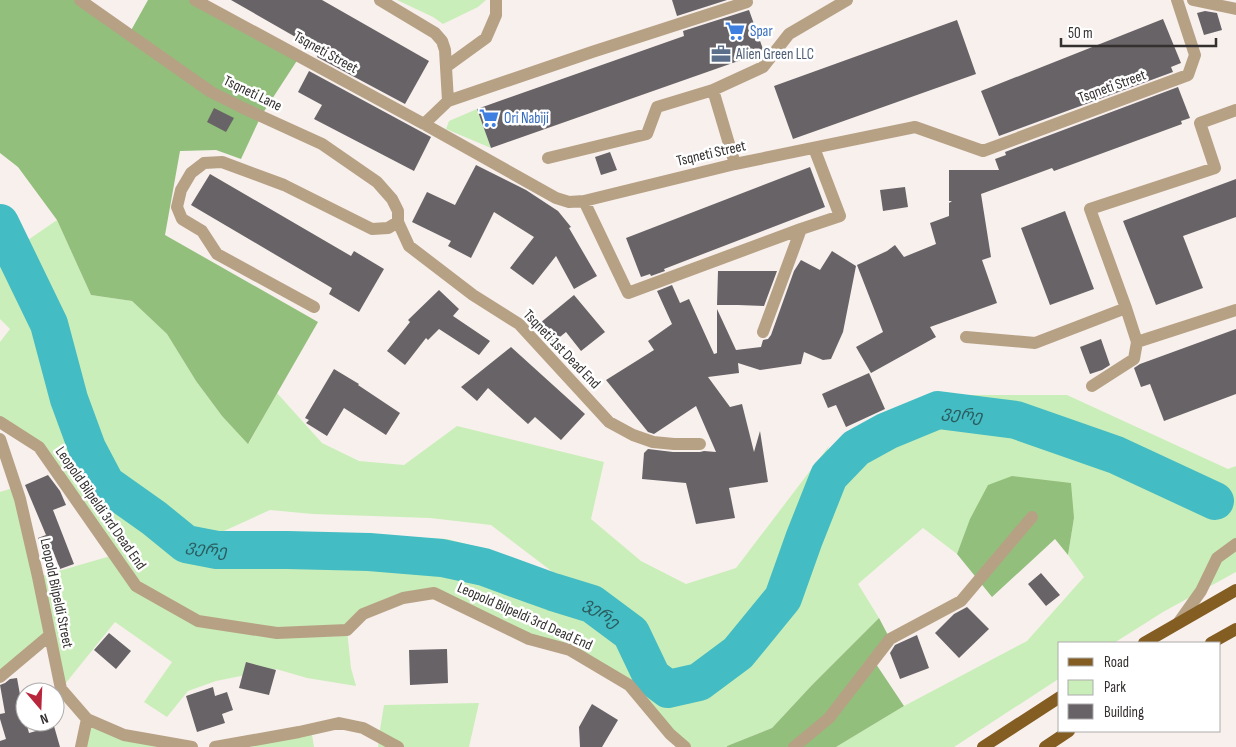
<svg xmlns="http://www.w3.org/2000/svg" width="1236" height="747" font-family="'Sofia Sans Condensed','Noto Sans Georgian',sans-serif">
  <rect width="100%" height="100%" fill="#f8f0ed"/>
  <path fill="#caeeb9" d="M397,0H486L478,7L443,24L433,17Z
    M477,109L491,148L446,129L449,121Z
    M57,220L91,295L132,301L167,334L196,381L222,416L249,443L277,393L322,443L359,461L404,465L457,426L604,462L591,519L641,561L686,584L736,568L829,446L793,535L770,586L736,633L696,671L662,674L635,622L609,602L579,590L554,573L491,525L430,518L313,514L270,510L213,536L177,525L145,501L110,469L88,421L74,352L59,306L25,242Z
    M2,263L43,340L60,406L94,484L182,555L231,558L258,545L304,534L447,539L478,547L506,562L547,599L594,620L621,638L644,684L663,698L700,690L745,659L796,602L837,494L867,455L946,418L1014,432L1212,511L1219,491L1030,413L963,395H1067L1228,469L1236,466V572L1163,612L1114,643H1060V678L954,747H836L904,706L1027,641L1084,577L1068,555L1074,518L974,512L957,554L923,528L858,584L879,618L812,685L772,728L727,746V747H685L629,685L570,650L433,593L403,598L347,630L351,668L356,686L307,678L276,669L216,681L188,691L167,717L144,702L172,662L115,622L61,689L50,636L0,677V492L16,487L38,577L114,555L39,447L0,422V342L10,329L0,319V266Z
    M479,703L469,747H378L379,736L384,705Z
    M87,719L182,747H81Z
    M311,729L314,747H250Z"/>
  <path fill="#92bf7b" d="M0,0H80L129,34L148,0H195L300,56L261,116L241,159L216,150L180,151L165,235L318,322L248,444L222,416L196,381L167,334L132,301L91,295L57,220L18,167L0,153Z
    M1012,476L1071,483L1074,518L1068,555L1055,539L992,597L957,554L970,519L988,485Z
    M879,618L890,639L874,661L904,706L836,747H727V746L772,728L812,685Z"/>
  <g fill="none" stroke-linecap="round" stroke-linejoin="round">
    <path stroke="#44bcc3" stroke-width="38" id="s1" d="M0,223L49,324L69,399L87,448L106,484L154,518L186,544L217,550H287L369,552L442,558L484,567L553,592L592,604L631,633L652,677L668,689L699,682L738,653L783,598L804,539L829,476L856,448L887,431L938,410L1016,420L1116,455L1215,501"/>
  </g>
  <path fill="#686367" d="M231,0H322L429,61L405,104L317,57L320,51Z
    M672,0H727L677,16Z
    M749,10L764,52L491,148L477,109L684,36L683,31Z
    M1205,11L1217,13L1222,30L1204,35L1197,13Z
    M1163,19L1181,63L1171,67L1173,72L999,136L981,91Z
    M957,20L976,74L793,139L774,86Z
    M309,71L431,137L414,171L314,119L322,105L298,92Z
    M1178,87L1190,118L1181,121L1182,124L1054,171L1052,168L981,194L991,257L982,260L997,303L930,327L936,337L871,373L856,347L883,332L857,265L887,251L895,245L904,257L936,244L930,223L949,216V203L952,201H949V170H999L995,159L1006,155L1005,152Z
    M214,108L234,118L226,132L207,122Z
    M610,152L617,170L601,175L595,157Z
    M476,165L526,190L558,211L571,227L569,228L597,276L574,289L556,256L533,285L510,268L534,237L494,212L471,258L448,246L451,241L412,222L427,192L455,205Z
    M810,167L825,207L664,269L665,271L651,276L650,274L641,277L626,238Z
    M210,174L351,256L354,251L384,269L359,312L329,294L332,288L191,205Z
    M1236,179V217L1183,236L1203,288L1156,305L1123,221Z
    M905,187L908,207L883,211L880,190Z
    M1065,211L1094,289L1050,305L1021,228Z
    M832,251L856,266L843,332L831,359L823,360L804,352L801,364L760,370L738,363L739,373L708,377L730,407L742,404L754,452L760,431L768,482L729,488L735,518L696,524L686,483L642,479L644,453L648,449L673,452H700L704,451L716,452L696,406L654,434L648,432L606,380L654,350L648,341L672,324L657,291L672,285L680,303L689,299L714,354L717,353V309L736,350L761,347L763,340L768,339L771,335L794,271L801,260L820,270Z
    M718,271H777L764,306L738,305H717Z
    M439,290L459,309L453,316L490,341L479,355L439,329L428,340L426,338L405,365L387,351L410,322L408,320Z
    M574,295L605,332L581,351L566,332L550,345L534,328Z
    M1236,329V394L1164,421L1150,384L1141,387L1134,368L1140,364Z
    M1101,339L1110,365L1102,370L1090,374L1080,347Z
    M511,347L585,414L561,440L535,417L528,424L488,388L477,401L461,387Z
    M334,369L359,384L358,385L400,413L386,435L344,408L327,436L306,423L309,420L305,418Z
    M869,373L885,409L846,427L836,405L828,408L822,394Z
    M48,475L60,491L66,505L53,510L74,564L60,569L53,551L44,554L38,538L46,535L25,485Z
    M1041,573L1060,595L1046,606L1028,584Z
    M967,607L989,629L959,658L935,633L954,614Z
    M109,633L131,651L116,669L94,650Z
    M917,635L929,668L900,679L890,653L895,645Z
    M447,649L448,683L410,685L409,650Z
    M246,662L276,670L269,695L239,688Z
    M17,678L25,722H26L29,733L54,726L60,747H0V741L6,739L0,719V714L5,713L0,685L5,683L10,679Z
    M213,687L215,696L227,692L233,710L222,714L225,723L197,732L186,696Z
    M592,704L618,720L602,747H580L579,727Z"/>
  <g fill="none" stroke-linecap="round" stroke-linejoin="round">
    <path stroke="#b7a185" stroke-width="12" d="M80,0L211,92L243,108L322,144L377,182L392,199L398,211V222L409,246L473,295L519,324L609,422L633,435L653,442L674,444H700
      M195,0L424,124L556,198L569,202L584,201L735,164L915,127L983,151L1188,75L1195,55L1177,0
      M380,0L435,33L442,41L445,50L448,101
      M1193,0L1236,9
      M446,67L486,38L496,15V0
      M424,124L448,101L592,52L747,2
      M548,158L647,134L657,107L713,90
      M735,164L713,90L763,67L789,34L847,0
      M584,201L628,293L801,229L840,216L814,148
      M314,307L217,254L202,231L182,219L177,207L181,190L191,173L204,163L222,162L284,185L372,229L388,228L398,222
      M763,332L801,229
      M966,337L1035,343L1126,308
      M1137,342L1236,310
      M1092,386L1134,359L1137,342L1126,308L1090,209L1215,168L1200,123L1236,110
      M0,422L39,447L136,586L198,621L277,633L347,630L363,614L403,598L434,593L529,639L570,650L629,685L670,734L685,747
      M0,439L20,499L38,577L61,689L87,719L124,735L192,747
      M1179,622L1201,591L1217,558L1236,544
      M0,677L50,635
      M81,747L87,719
      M215,747L299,732L339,723L363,728L398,747
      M794,747L829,718L890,639L961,601L1032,517"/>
    <path stroke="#835d22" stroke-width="12" d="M1144,643L1236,590
      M1211,643L1236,629
      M983,747L1060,697
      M1045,747L1069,731"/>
  </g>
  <defs>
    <symbol id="supermarket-bare" viewBox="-9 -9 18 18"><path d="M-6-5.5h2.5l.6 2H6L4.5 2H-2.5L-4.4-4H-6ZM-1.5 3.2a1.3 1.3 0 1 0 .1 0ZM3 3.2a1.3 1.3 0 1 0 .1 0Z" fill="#3f7fe0" stroke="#fff" stroke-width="2.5" paint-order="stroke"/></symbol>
    <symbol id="office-bare" viewBox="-9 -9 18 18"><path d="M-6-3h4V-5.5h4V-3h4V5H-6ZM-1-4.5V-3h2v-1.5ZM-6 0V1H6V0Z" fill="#5c6f8a" stroke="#fff" stroke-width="2.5" paint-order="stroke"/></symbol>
  </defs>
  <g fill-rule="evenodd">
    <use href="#supermarket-bare" x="721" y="17" width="28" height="28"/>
    <use href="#office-bare" x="707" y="40" width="28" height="28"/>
    <use href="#supermarket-bare" x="475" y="104" width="28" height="28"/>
  </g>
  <g text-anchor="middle" stroke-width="5" stroke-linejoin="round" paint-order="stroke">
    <g font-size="15" fill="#366cbe" stroke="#fff" text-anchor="start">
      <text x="750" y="36">Spar</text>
      <text x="504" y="123">Ori Nabiji</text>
    </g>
    <g font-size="15" fill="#33302f" stroke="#fff">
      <text transform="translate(326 52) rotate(29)" y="5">Tsqneti Street</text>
      <text transform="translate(1112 86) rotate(-20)" y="5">Tsqneti Street</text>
      <text transform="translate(253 93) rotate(26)" y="5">Tsqneti Lane</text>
      <text transform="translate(711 153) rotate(-13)" y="5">Tsqneti Street</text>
      <text transform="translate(562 349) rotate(46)" y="5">Tsqneti 1st Dead End</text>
      <text transform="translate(101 508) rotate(55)" y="5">Leopold Bilpeldi 3rd Dead End</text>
      <text transform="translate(57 593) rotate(78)" y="5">Leopold Bilpeldi Street</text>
      <text transform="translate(525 616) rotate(24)" y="5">Leopold Bilpeldi 3rd Dead End</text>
    </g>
    <g font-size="15" fill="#4e5e75" stroke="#fff" text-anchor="start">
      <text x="736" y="59">Alien Green LLC</text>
    </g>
    <g font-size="16" font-style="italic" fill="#2a5c5f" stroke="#fff">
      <text dy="6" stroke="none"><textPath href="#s1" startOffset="1350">ვერე</textPath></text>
      <text dy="6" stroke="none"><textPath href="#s1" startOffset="404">ვერე</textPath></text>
      <text dy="6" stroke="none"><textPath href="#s1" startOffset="809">ვერე</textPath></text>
    </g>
  </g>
  <rect x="1058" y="642" width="162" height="90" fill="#ffffff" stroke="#adacac"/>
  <rect x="1068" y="658" width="25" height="8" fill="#835d22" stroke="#adacac"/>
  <text x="1104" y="667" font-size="15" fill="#33302f">Road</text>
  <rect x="1068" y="680" width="25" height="15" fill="#caeeb9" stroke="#adacac"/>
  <text x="1104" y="692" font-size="15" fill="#33302f">Park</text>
  <rect x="1068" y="704" width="25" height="15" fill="#686367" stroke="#adacac"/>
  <text x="1104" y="717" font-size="15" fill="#33302f">Building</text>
  <g transform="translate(40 707) rotate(161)"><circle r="24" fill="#ffffff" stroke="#adacac"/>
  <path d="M0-4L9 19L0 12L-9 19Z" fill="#b7263b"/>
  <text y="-8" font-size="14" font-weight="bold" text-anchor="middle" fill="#33302f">N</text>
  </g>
  <path d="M1061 38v8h155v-8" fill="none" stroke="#33302f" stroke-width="2.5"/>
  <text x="1068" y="38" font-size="15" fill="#33302f" stroke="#ffffff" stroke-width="4" paint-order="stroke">50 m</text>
</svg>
